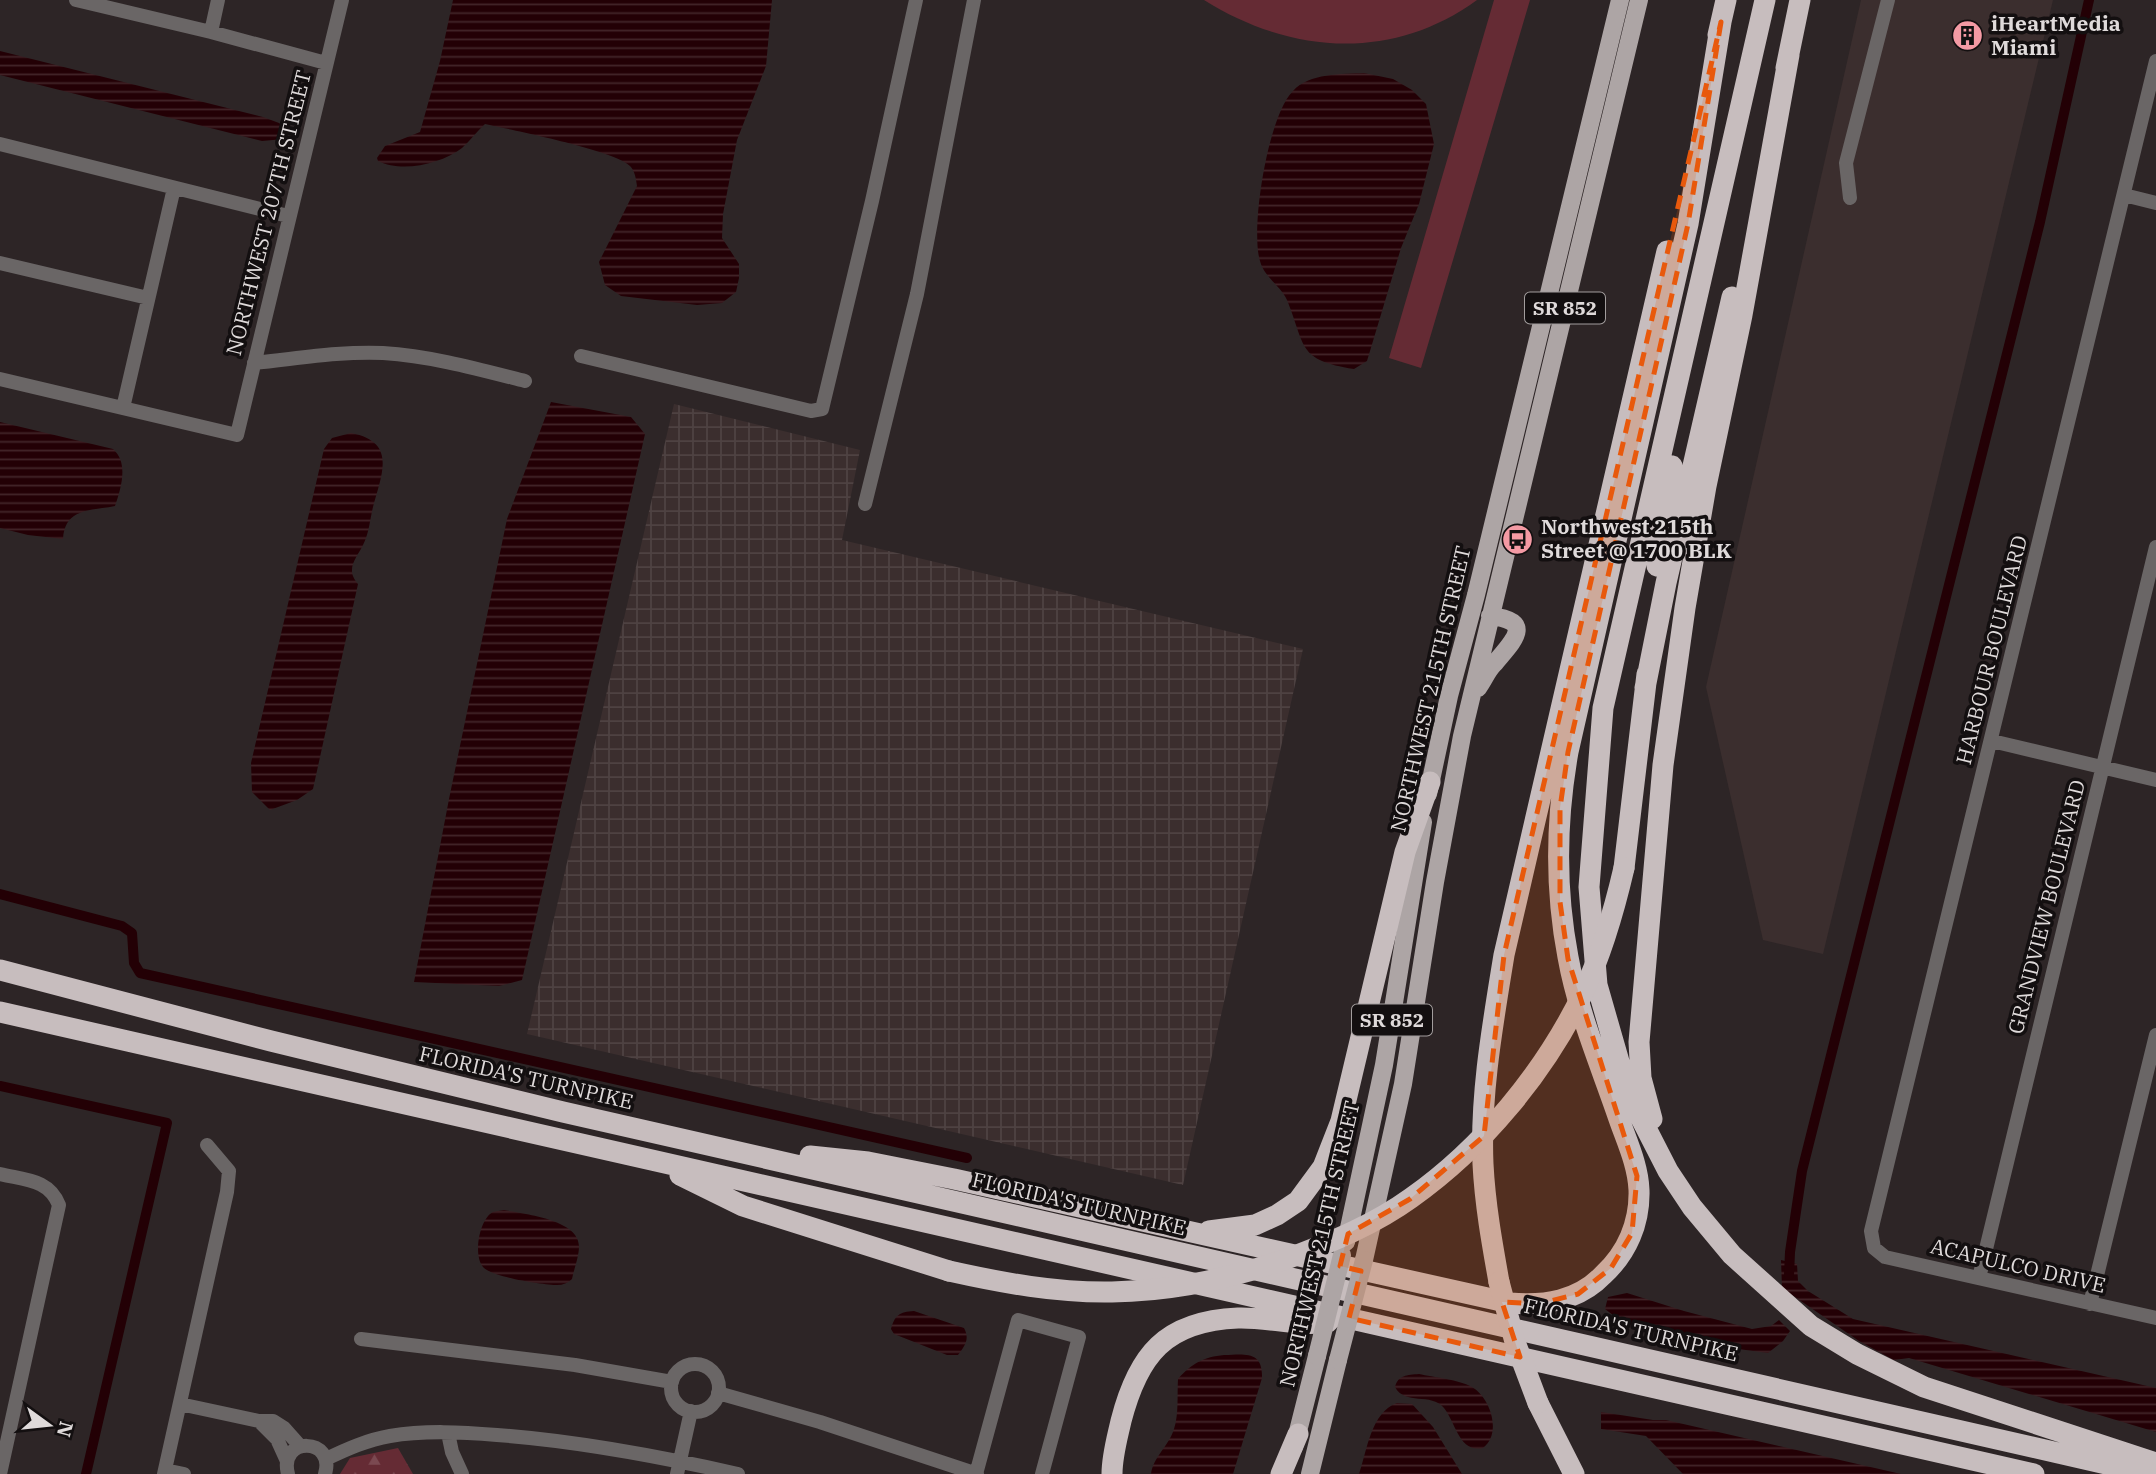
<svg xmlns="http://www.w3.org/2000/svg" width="2156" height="1474" font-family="'IBM Plex Serif',serif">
  <defs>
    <pattern id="industrial-grid" width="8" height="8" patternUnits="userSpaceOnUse" patternTransform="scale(1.75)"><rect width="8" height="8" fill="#3b2e2e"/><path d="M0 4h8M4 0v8" fill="none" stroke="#4e4242"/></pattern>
    <pattern id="forest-firs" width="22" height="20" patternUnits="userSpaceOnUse" patternTransform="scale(1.75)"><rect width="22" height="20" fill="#652b34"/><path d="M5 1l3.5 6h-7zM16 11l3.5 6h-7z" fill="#7b4951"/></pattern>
    <pattern id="water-rules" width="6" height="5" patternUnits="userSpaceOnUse" patternTransform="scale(1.75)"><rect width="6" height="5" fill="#230005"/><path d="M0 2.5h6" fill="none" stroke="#422529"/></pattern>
  </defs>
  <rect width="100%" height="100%" fill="#2d2526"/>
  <path fill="#3b2e2e" d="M1861,0H2053L1823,954L1763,940L1706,687Z"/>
  <path fill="url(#industrial-grid)" d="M674,404L860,450L842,540L1303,649L1183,1185L527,1034Z"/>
  <path fill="url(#forest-firs)" d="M398,1448L413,1474H340L350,1458Z"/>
  <path fill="#652b34" d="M1204,0H1477C1392,62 1290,54 1204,0Z
    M1494,0H1530L1421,368L1389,358Z"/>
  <path fill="url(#water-rules)" d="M453,0H772L766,66L737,140L723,214L722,238L739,264V278L736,292L722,303L697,305L621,296L605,285L599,262L637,186C636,179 635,171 630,166C614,150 512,130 485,124C477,131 470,141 462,148C441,164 402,173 378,161L377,158L385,146L420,132L440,61Z
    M0,51L263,117L279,123L287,130L284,139L262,141L0,75Z
    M1364,73L1393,79L1412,90L1426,104L1434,144L1419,204L1401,248L1367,361L1354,369C1297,360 1306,347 1287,300C1281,286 1264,277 1260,261C1250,229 1268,115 1293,91C1309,73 1342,74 1364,73Z
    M551,402L631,417L645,434L522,980L499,986L414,982L449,799L507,519Z
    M0,422L113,449C129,463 121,488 115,506C92,511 65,507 63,539L28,535L0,528Z
    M351,433C397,442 382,473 373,507C370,519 369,534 363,545C356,559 345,569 358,584L313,789L297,800L270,810L252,792L251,763L324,449L332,438Z
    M504,1210C525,1214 579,1220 579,1246C579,1257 574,1269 572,1279C568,1283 563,1285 557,1285C544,1285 491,1277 483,1267C473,1256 479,1219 493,1212C496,1211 500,1211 504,1210Z
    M1781,1260L1797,1264L1798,1281L1808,1291L1853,1319L2156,1388V1432L1909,1358L1894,1360L1859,1341L1782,1288Z
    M1627,1293L1684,1311L1752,1329L1771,1326L1779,1320L1790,1331L1783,1341L1768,1353L1731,1348L1633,1326L1622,1322L1605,1309L1608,1297Z
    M914,1311L964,1328C970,1339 965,1346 958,1355H947L894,1334L891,1329C895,1315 899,1312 914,1311Z
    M1224,1355C1246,1354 1263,1351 1262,1378L1233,1474H1151C1153,1457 1169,1446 1174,1429C1179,1414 1177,1395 1178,1379C1192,1363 1204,1357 1224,1355Z
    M1419,1374C1433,1377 1460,1380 1472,1387C1491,1398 1502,1434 1483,1448C1459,1453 1456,1423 1444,1408C1431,1392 1405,1406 1395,1387C1398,1375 1407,1375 1419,1374Z
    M1397,1403L1412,1404L1433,1427L1462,1474H1359C1367,1451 1371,1412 1397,1403Z
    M1601,1412L1653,1420H1666L1901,1474H1683L1646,1436L1601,1429Z"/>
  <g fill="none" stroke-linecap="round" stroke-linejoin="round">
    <path stroke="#230005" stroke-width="10" d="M0,894L122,926L132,933L134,963L140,973L967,1158
      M0,1086L167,1123L86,1474
      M1789,1275L1790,1252L1802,1171L2040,222L2089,0"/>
    <path stroke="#6a6666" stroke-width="14" d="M76,0L211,32L326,63
      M211,32L218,0
      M2156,61L1871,1231L1874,1248L1885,1257L2156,1318
      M0,144L288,216
      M2124,195L2156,203
      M1850,198L1846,163L1888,0
      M0,263L148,298
      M581,356L811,411L822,409L872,201L916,0
      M254,363C296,359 340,351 383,353C431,356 478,369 525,381
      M0,379L237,435L342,0
      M123,408L174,188
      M865,504L917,294L974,0
      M1992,741L2156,780
      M0,1174C25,1180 49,1179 59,1205L0,1474
      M1979,1278L2156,547
      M2090,1304L2156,1035
      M361,1339L575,1365L672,1382
      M671 1388a24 24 0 1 1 48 0a24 24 0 1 1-48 0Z
      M718,1393L820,1422L977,1474
      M180,1404L259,1421H273L284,1428L300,1446
      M259,1421L277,1439L287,1461
      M448,1433L452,1452L462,1474
      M326,1459C347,1449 367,1440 390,1436C425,1430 462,1432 497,1435C579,1441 658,1456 738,1474
      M165,1470L184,1474
      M164,1474L227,1192L229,1171L207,1145
      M288,1474C278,1436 336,1437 325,1474
      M677,1474L691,1411
      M976,1474L1018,1320L1079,1337L1042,1474"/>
    <path stroke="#ada5a5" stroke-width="18" d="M1478,688C1484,680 1487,671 1494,664C1511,643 1537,621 1490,616
      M1428,794L1449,696L1476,595L1620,0
      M1346,1242L1384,1065L1423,822
      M1364,1260L1403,1084L1435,882L1462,736L1639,0
      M1294,1447L1317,1356
      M1310,1474L1338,1360"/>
    <path stroke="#c7bdbe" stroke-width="21" d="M1765,0L1603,708L1589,887L1597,985L1628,1093L1668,1171L1692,1207L1732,1255L1811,1326L1857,1354L1924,1387L2156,1463
      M1718,35L1726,0
      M1786,68L1800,0
      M1657,566L1672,466
      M1645,688L1666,583L1732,297
      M1624,868L1647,674
      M0,970L271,1041L563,1112L2150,1474
      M0,1012L2034,1474
      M1652,1119L1641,1078L1639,1042L1663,765L1685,608L1706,486L1742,315L1789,55
      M810,1156L868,1162L954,1179L1510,1303C1545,1306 1578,1301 1603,1275C1627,1253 1640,1223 1639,1190C1638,1165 1627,1142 1619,1119C1601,1066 1578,1013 1568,957C1555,889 1556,820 1568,752L1688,224L1721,22
      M680,1175L743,1206L949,1271
      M1209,1231L1255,1225L1277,1215L1298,1201L1323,1167L1341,1121L1405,852L1430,782
      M1499,1282C1492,1243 1485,1204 1483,1164C1480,1094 1493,1023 1504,955L1667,251
      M1538,1403L1574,1474
      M1112,1474C1112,1456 1117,1439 1121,1421C1138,1355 1165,1321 1238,1318C1268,1317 1299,1327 1328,1322
      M1281,1474L1298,1434"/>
    <path stroke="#ada5a5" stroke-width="18" d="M1317,1356L1342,1255
      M1338,1360L1364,1260"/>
    <path stroke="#c7bdbe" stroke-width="21" d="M949,1271C1003,1283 1057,1293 1112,1292C1174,1291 1234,1278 1292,1257C1334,1241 1375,1224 1411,1198C1482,1148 1545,1072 1583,993C1602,953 1614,911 1624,868
      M1499,1282L1515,1342L1538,1403"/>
  </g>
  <path fill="#e8590c" fill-opacity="0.2" stroke="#e8590c" stroke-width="5" stroke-dasharray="14 9" stroke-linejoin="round" d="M1721,22L1688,224L1568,752L1560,808V902L1568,959L1637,1176L1632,1233L1611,1268L1578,1294L1538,1304L1502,1302L1520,1357L1349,1318L1361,1271L1340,1266L1348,1234L1410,1199L1484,1136L1504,955Z"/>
  <defs>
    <symbol id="building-disc" viewBox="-11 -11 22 22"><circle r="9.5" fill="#f49aa4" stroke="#130f10"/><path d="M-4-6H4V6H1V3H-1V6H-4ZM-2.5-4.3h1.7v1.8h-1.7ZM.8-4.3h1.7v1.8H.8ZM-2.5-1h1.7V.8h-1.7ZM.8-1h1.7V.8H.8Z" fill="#111"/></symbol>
    <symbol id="bus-disc" viewBox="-11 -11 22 22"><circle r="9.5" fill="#f49aa4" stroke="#130f10"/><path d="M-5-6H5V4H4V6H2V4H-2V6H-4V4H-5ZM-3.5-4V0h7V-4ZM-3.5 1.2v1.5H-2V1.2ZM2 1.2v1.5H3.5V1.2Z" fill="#111"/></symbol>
  </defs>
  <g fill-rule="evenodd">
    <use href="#building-disc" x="1950" y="18" width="35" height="35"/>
    <use href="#bus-disc" x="1500" y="522" width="35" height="35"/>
  </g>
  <g text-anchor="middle" stroke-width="7" stroke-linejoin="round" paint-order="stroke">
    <g fill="#130f10" stroke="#a29d9d" stroke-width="2">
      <rect x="1525" y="292.5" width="80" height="31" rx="5"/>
      <rect x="1352" y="1004.5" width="80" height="31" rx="5"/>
    </g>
    <g font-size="19" font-weight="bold" fill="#dfdada">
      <text x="1565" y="315">SR 852</text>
      <text x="1392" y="1027">SR 852</text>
    </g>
    <g font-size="21" font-weight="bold" fill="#dfdada" stroke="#130f10" text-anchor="start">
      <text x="1991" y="31">iHeartMedia<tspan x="1991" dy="24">Miami</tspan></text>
      <text x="1541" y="534">Northwest 215th<tspan x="1541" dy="24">Street @ 1700 BLK</tspan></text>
    </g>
    <g font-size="21" fill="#dfdada" stroke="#130f10">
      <text transform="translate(269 213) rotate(-76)" y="7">NORTHWEST 207TH STREET</text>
      <text transform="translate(1992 650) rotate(-76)" y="7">HARBOUR BOULEVARD</text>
      <text transform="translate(1431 689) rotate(-77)" y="7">NORTHWEST 215TH STREET</text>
      <text transform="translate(2047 907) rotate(-76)" y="7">GRANDVIEW BOULEVARD</text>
      <text transform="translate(526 1078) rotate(13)" y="7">FLORIDA'S TURNPIKE</text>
      <text transform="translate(1079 1204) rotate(13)" y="7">FLORIDA'S TURNPIKE</text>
      <text transform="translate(1320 1244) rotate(-77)" y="7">NORTHWEST 215TH STREET</text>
      <text transform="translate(2018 1266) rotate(13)" y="7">ACAPULCO DRIVE</text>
      <text transform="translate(1631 1330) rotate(13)" y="7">FLORIDA'S TURNPIKE</text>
    </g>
  </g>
  <g transform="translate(49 1425) rotate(105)" stroke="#130f10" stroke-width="5" paint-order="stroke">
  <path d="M0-5L12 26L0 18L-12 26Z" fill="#dfdada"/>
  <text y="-10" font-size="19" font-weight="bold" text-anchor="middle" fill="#dfdada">N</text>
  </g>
</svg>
